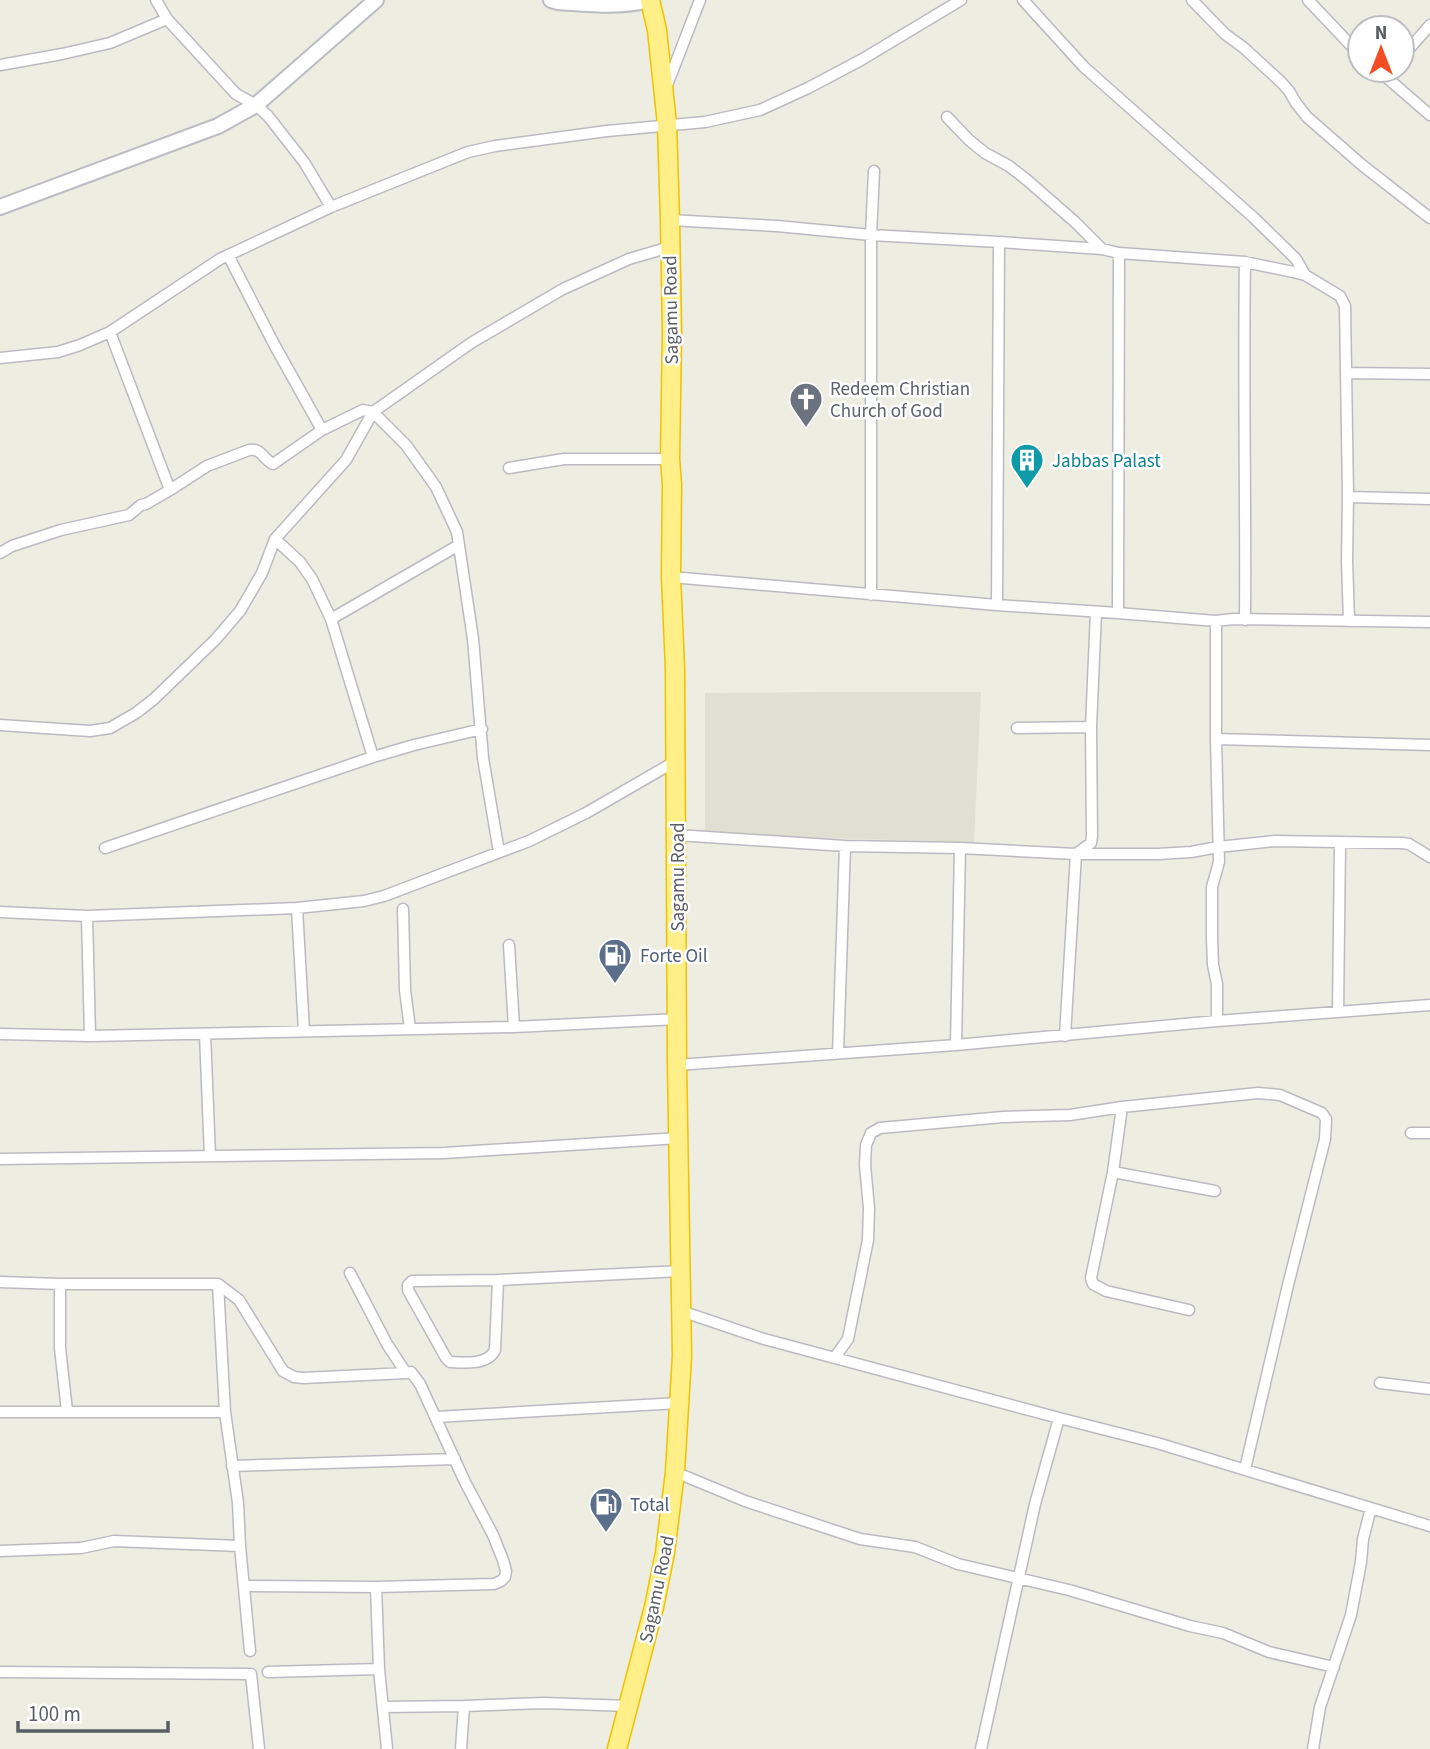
<svg xmlns="http://www.w3.org/2000/svg" width="1430" height="1749" font-family="'Source Sans 3',sans-serif">
  <rect width="100%" height="100%" fill="#eeede2"/>
  <path fill="#e0dfd2" d="M825,692H981L974,842L705,835V693Z"/>
  <g fill="none" stroke-linecap="round" stroke-linejoin="round">
    <defs>
      <path id="street" d="M156,0L167,19L236,94L256,105L268,116L304,162L331,207
        M1023,0L1084,67L1253,217L1296,259L1305,275
        M1192,0L1225,34L1244,48L1281,82L1289,91L1296,103L1307,117L1362,165L1430,218
        M1308,0L1360,55
        M1402,57L1430,25
        M0,65L62,54L110,43L167,19
        M1378,70L1430,115
        M666,88L700,0
        M947,117L969,140L985,153L1009,166L1027,180L1075,222L1102,249
        M670,220L777,226L871,235L999,242L1102,249L1119,253L1245,262L1293,272L1305,275L1340,296L1345,306L1348,497L1347,560L1349,621
        M228,255L275,346L322,430
        M1245,262C1243,381 1246,501 1245,620
        M110,332L170,490
        M0,358L58,352L80,345L110,332L220,259L331,207L468,152L495,146L607,131L705,122L760,110L808,88L861,60L961,0
        M1346,373L1430,374
        M509,468L564,459H670
        M1348,497L1430,499
        M275,539L300,562L312,579L331,619L373,757
        M0,553L12,546L61,530L129,515L141,505L146,504L170,490L207,466L249,450C262,448 263,459 273,464L322,430L363,410L373,412L406,445L436,487L457,532L473,639L483,758L499,852
        M671,577L997,605L1118,613L1216,621L1233,619L1430,622
        M871,595V235L874,171
        M997,605L999,242
        M1118,613L1119,253
        M331,619L459,545
        M1216,621V739L1219,862L1212,887V938L1213,965L1217,984V1021
        M0,725L90,731L110,728L136,713L154,699L216,639L240,611L262,573L275,539L346,460L373,412L471,343L563,289L629,259L670,247
        M1017,728L1091,727
        M1216,739L1430,745
        M677,835L845,846L960,848L1076,854H1158L1191,852L1218,847L1275,841L1402,843L1409,844L1430,857
        M105,848L373,757L414,745L482,729
        M297,908L304,1031
        M403,909L405,990L410,1029
        M0,912L87,916L297,908L364,901L384,896L529,841L586,813L676,761
        M87,916L90,1036
        M509,945L514,1027
        M1338,1012L1340,843
        M0,1034L90,1036L514,1027L678,1019
        M205,1034L210,1156
        M1065,1036L1076,854L1091,843L1092,836L1091,727L1096,612
        M956,1045L960,848
        M838,1053L845,846
        M677,1065L956,1045L1217,1021L1430,1005
        M1122,1107L1113,1172L1091,1278L1093,1284L1106,1291L1189,1310
        M1411,1133H1430
        M0,1159L444,1153L679,1138
        M1113,1172L1215,1191
        M498,1280L495,1350C488,1365 465,1363 450,1362L446,1358L408,1290V1285L412,1281L498,1280L681,1271
        M0,1282L60,1284H218L239,1300L283,1371L294,1377L303,1378L406,1373
        M60,1284V1348L67,1411
        M218,1284L225,1412L238,1503L240,1546L250,1651
        M681,1311L764,1339L1059,1418L1157,1443L1430,1526
        M835,1357L848,1339L868,1240L869,1208L865,1165L866,1145L871,1133L880,1128L1003,1117L1070,1115L1122,1107L1258,1093L1280,1095L1322,1113L1326,1119L1325,1139L1288,1285L1245,1469
        M1380,1383L1430,1389
        M0,1412H225
        M436,1417L679,1403
        M232,1466L455,1459
        M675,1472L745,1501L860,1539L915,1547L958,1564L1069,1590L1190,1626L1223,1633L1269,1652L1334,1667
        M0,1551L81,1548L114,1541L240,1546
        M245,1586L376,1587L494,1584L501,1581L505,1577L506,1571L503,1560L493,1535L465,1482L420,1384L411,1372L406,1373L387,1344L350,1273
        M376,1587L379,1669L387,1749
        M0,1672L251,1674L259,1749
        M268,1672L379,1669
        M383,1707L464,1706L544,1703L629,1706
        M461,1749L464,1706
        M981,1749L1035,1504L1059,1418
        M1313,1749L1320,1707L1351,1615L1361,1562L1363,1539L1371,1508"/>
      <path id="secondary" d="M551,0L558,2C589,4 618,8 649,0
        M0,207L218,126L256,105L376,0"/>
      <path id="highway" d="M617,1749L654,1607L665,1553L675,1472L682,1356L677,1065L675,668L671,577L672,485L670,459L672,333L670,220L667,124L657,30L650,0"/>
    </defs>
    <use href="#street" stroke="#babbc2" stroke-width="13"/>
    <use href="#secondary" stroke="#babdc4" stroke-width="18"/>
    <use href="#highway" stroke="#f0c200" stroke-width="21"/>
    <use href="#street" stroke="#fff" stroke-width="10"/>
    <use href="#secondary" stroke="#fff" stroke-width="14"/>
    <use href="#highway" stroke="#ffef88" stroke-width="18"/>
  </g>
  <defs>
    <symbol id="church-pin" viewBox="-11 -11 22 30"><path d="M0 17L-7.5 6A9.5 9.5 0 1 1 7.5 6Z" fill="#6b7280" stroke="#fff"/><path d="M-1.2-6h2.4v3.5h3.3v2.4h-3.3V6h-2.4V-.1h-3.3v-2.4h3.3Z" fill="#fff"/></symbol>
    <symbol id="building-pin" viewBox="-11 -11 22 30"><path d="M0 17L-7.5 6A9.5 9.5 0 1 1 7.5 6Z" fill="#0f9aa8" stroke="#fff"/><path d="M-4-6H4V6H1V3H-1V6H-4ZM-2.5-4.3h1.7v1.8h-1.7ZM.8-4.3h1.7v1.8H.8ZM-2.5-1h1.7V.8h-1.7ZM.8-1h1.7V.8H.8Z" fill="#fff"/></symbol>
    <symbol id="fuel-pin" viewBox="-11 -11 22 30"><path d="M0 17L-7.5 6A9.5 9.5 0 1 1 7.5 6Z" fill="#5c6f8a" stroke="#fff"/><path d="M-5.5-6h7V0h2V4h1.3V-2.5L3-4.5l.8-.8L6-3V5H2.5V1h-1V6h-7ZM-4.2-4.7v3.2H.2V-4.7Z" fill="#fff"/></symbol>
  </defs>
  <g fill-rule="evenodd">
    <use href="#church-pin" x="787" y="380" width="38" height="52"/>
    <use href="#building-pin" x="1008" y="441" width="38" height="52"/>
    <use href="#fuel-pin" x="596" y="936" width="38" height="52"/>
    <use href="#fuel-pin" x="587" y="1485" width="38" height="52"/>
  </g>
  <g text-anchor="middle" stroke-width="5" stroke-linejoin="round" paint-order="stroke">
    <g font-size="19" fill="#5a5d64" stroke="#fff">
      <text transform="translate(670 310) rotate(-91)" y="7">Sagamu Road</text>
      <text transform="translate(677 877) rotate(-90)" y="7">Sagamu Road</text>
      <text transform="translate(656 1589) rotate(-78)" y="7">Sagamu Road</text>
    </g>
    <g font-size="19" fill="#5b616d" stroke="#fff" text-anchor="start">
      <text x="830" y="395">Redeem Christian<tspan x="830" dy="22">Church of God</tspan></text>
    </g>
    <g font-size="19" fill="#0d838f" stroke="#fff" text-anchor="start">
      <text x="1052" y="467">Jabbas Palast</text>
    </g>
    <g font-size="19" fill="#4e5e75" stroke="#fff" text-anchor="start">
      <text x="640" y="962">Forte Oil</text>
      <text x="630" y="1511">Total</text>
    </g>
  </g>
  <g transform="translate(1381 49)"><circle r="33" fill="#ffffff" stroke="#bdbec1" stroke-width="2"/>
  <path d="M0-5L12 26L0 18L-12 26Z" fill="#f34d23"/>
  <text y="-10" font-size="19" font-weight="bold" text-anchor="middle" fill="#5a5d64">N</text>
  </g>
  <path d="M18 1721v10h150v-10" fill="none" stroke="#5a5d64" stroke-width="3.5"/>
  <text x="28" y="1721" font-size="21" fill="#5a5d64" stroke="#ffffff" stroke-width="5" paint-order="stroke">100 m</text>
</svg>
